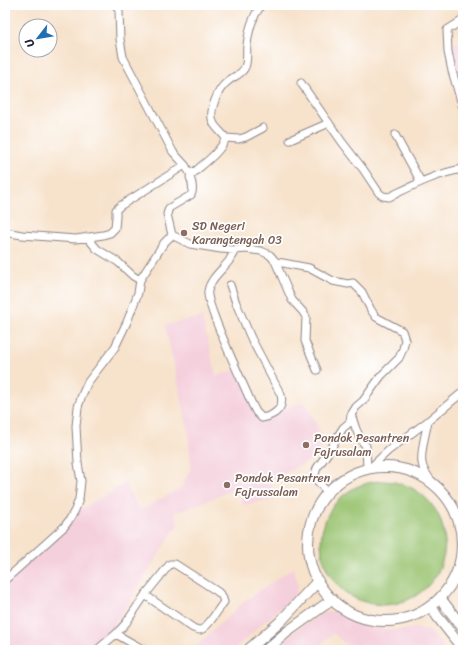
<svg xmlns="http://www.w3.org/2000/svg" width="468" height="655" font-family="Sriracha,sans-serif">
  <rect width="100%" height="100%" fill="#fff"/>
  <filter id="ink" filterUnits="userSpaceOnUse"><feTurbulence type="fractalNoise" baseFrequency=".025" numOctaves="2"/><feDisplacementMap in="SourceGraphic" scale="8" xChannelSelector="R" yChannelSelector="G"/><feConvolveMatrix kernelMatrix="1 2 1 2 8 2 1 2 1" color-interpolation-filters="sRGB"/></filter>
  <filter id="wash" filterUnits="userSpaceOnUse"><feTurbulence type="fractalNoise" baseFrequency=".012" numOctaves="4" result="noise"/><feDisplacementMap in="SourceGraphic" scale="16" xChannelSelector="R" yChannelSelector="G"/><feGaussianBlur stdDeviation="0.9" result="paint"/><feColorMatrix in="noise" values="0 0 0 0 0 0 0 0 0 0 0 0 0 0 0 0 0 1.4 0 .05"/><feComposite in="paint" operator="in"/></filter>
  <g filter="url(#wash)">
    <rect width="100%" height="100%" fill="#f7e2cb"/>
    <path fill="#f4cfdc" d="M463,42V91L454,64L453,44Z
      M202,317L216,376L243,368L258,416L305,402L324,439L317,458L270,480L275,499L243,505L238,488L175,513L178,524L114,626L82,650H6L5,648V580L70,524L78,511L125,483L140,510L181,488L191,468L188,428L165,325Z
      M293,568L298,584L296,594L233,650H192L246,600Z
      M338,611L351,620L372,628L394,630L416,628L427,630L444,646L441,650H353L333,633L314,650H273L295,631L323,613Z"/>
    <path fill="#99c370" stroke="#5e7256" d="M321 543a62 62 0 1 1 124 0a62 62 0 1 1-124 0Z"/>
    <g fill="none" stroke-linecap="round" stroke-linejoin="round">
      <path stroke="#6cc3e9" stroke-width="2" d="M5,281L6,285L5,298"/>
    </g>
  </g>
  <g filter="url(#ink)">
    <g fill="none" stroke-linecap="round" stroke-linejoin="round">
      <defs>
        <path id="minor" d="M116,5L119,11L120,39L123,57L173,152L185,165L191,175
          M463,20L447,30L448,52L452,71L463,108
          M301,83L342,142L363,169L379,193L383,196L389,197C412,186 437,173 463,169
          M395,135L421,182
          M226,138L239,139L246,137L263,128
          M290,140L329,123
          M5,232L22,235L76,239L103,235L110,233L115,228L116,217V210L120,206L185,165
          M172,235L167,214L169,208L191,195C194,189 192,182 190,177L191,175C204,163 219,154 226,138C222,133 217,129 214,124C207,113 218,89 227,82C233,76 242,75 245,67C248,60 246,52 247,45C249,29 252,18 261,5
          M172,235L190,244L221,249L235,250L246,249L261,251L270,255L275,261L292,300L303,312L306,317L305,341L317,370
          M87,237L97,249L118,262L133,276L140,280
          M276,262L283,263L309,268L333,281L348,284L353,283L362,292L371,310L376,317L402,331L405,340L403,349L399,358L381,376L363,401L356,407L351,415L350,422L343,428L338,436L330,450L317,468L314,477L327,492
          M230,285L236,303L251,338L281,395C282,399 282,402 281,405C278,413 269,417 262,418L256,412L251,402C244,385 205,304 208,291C210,279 222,270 229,261C231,257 233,254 235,250
          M352,417L356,429L361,440L366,446L367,469
          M428,421C426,433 420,451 422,463C423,472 430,479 435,485
          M370,468L388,451L428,421L463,392
          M5,580L64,527L70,519L75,510L79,499L81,481L78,463L76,426L78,407L82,395L88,382L115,347L127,322L138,293L140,280L164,243L172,235
          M116,634L144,650
          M97,650L116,634L126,623L145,595L170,564H175L218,592L222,596L224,602C219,608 207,629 200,630C197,630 196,629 193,628L145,595"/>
        <path id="primary" d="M308 544a77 77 0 1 1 154 0a77 77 0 1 1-154 0Z
          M440,598L463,628
          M431,606L437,616L463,649
          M248,650L280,622L318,581
          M266,650L287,632L326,604L332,599"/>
      </defs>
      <use href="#minor" stroke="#8c8283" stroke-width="9"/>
      <use href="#primary" stroke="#8c8283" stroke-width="12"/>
      <use href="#minor" stroke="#fff" stroke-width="7"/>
      <use href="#primary" stroke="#fff" stroke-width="10"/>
    </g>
  </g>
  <g fill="#8d6e63" stroke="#fff" stroke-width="1.5">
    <circle cx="184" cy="233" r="4"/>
    <circle cx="306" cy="445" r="4"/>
    <circle cx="227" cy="485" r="4"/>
  </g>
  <g text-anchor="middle" stroke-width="3.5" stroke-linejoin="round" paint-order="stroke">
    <g font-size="12" fill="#785e54" stroke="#fff" text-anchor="start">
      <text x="192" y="230">SD Negeri<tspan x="192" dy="14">Karangtengah 03</tspan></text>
      <text x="314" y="442">Pondok Pesantren<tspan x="314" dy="14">Fajrusalam</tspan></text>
      <text x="235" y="482">Pondok Pesantren<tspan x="235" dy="14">Fajrussalam</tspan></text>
    </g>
  </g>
  <rect width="468" height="655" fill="none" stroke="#fff" stroke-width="20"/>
  <g transform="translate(38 38) rotate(239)"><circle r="19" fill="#ffffff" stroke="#a7a7b1"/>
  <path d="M0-3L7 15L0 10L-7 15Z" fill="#1f6fb2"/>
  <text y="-6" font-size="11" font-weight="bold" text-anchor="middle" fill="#22223b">U</text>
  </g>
</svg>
